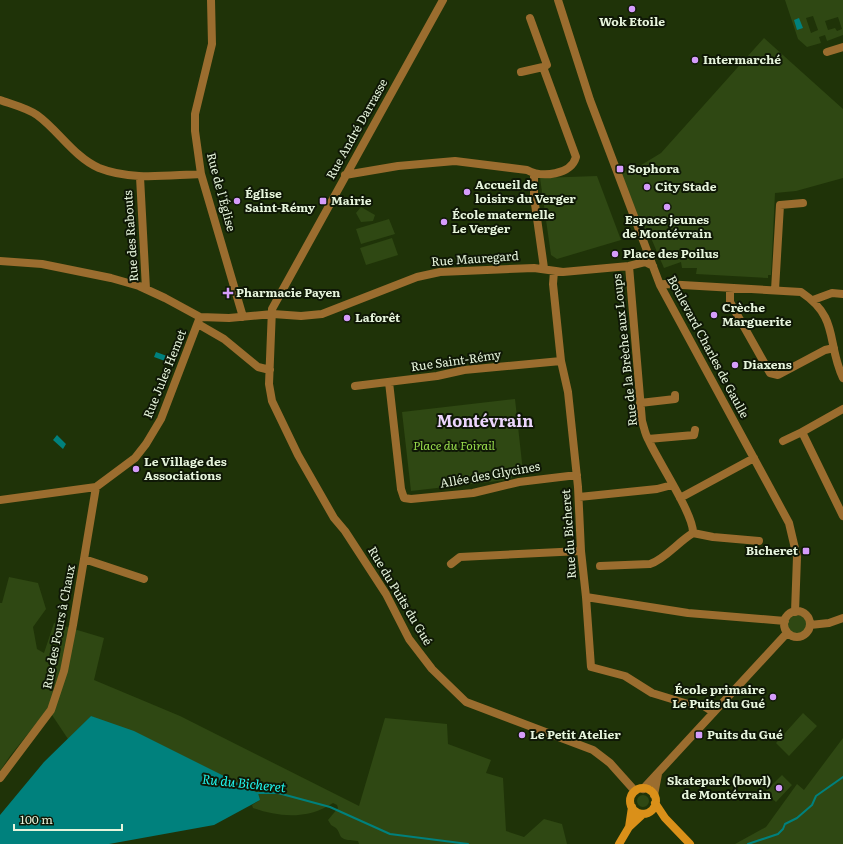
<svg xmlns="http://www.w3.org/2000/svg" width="843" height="844" font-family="Literata,serif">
  <rect width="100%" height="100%" fill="#1f3308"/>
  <path fill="#2f4813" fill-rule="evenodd" d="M785,0H843V35L827,41L825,35L819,37L821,43L807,47L798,39ZM813,16L818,30L811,33L806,18ZM838,17L842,29L837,31L835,28L828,30L825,21Z
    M764,38L843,109V178L796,191L775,193L771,275H768V278L696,274L697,268H682L681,262L664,268L651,238L645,240L621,172L638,167L661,153Z
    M597,176L621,240L557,259L551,255L540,178Z
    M361,207L375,215L373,221L361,222L356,213Z
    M389,219L395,234L361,244L356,229Z
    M392,238L398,255L366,265L360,248Z
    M515,399L523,472L511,474L512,478L506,480L411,491L402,412Z
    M9,577L38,583L46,609L33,627L37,649L44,653L54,623L104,638L94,680L180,716L359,806L385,718L447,724L448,744L491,760L486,773L503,778L506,831L524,837L544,819L562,824L567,844H359L358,841C353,840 345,841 341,837C339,834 339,831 336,828L331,825L328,820L338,808L337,805L333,803C309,819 280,818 253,808L252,805L260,800L91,716L68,739L48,709L10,756L0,771V603H2Z
    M787 625a10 10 0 1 1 20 0a10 10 0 1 1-20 0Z
    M803,713L817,726L789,756L776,743Z
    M843,738V844H735L766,827L797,784L804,790Z
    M782,775L792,785L776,802L765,792Z
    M637 801a6 6 0 1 1 12 0a6 6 0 1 1-12 0Z"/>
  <path fill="#00817d" d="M799,18L803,28L797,30L794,20Z
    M156,352L167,356L165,361L154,357Z
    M57,435L66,444L63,449L53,440Z
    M91,716L134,731L258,793L260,800L214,825L109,844H0V815L44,762Z"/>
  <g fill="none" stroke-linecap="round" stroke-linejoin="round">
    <path stroke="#00817d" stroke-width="2" d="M257,793H278L330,807L390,834L468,844
      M748,844L778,834L783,829L785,824L797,818L812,805L816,796L843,777"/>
    <path stroke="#9b6d2f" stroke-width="8" d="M211,0L212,44L195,114V131L201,174L243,317
      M443,0L272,309L269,384L272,401L298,455L334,518L345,531L386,594L409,639L432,669L466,702L593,750L610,763L635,791
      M558,0L590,100L660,285L789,523L797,557L795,612
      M827,52L843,47
      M521,72L543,67
      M0,100C11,104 27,108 37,115C58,130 74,157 99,168C132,181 167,175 201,174
      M534,173V197L544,268
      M345,175L398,166L455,161L527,170C542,178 571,175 576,157L543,67L547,65L530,18
      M140,177L146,289
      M0,261L42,264L111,278L139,286L165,298L200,317L229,318L273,314L301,316L322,314L417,277L440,272L534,268L563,272L629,266L645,262L653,266
      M554,271L553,284L561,361L568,392L578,487L581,551L586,597L688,613L785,621
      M660,285L665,284L801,292C840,318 826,342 843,378
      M730,288V302L770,373L778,375L825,350L834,348
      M775,290L780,205L803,203
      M813,300L832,293L843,294
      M198,324L224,339L258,367L270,370
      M389,382L401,489L404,498L411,499L473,493L519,482L577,475
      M355,386L437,376L464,370L561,361
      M640,403L675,399V395
      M843,409L802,432L843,516
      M648,439L694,435L695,430
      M783,441L802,432
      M579,497L657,489L672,485
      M680,498L754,458
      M0,500L96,487L135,458L146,444L161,419L200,317
      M693,533L713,537L759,541
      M84,559L144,579
      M451,564L460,557L581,551
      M600,566L650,564C665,559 678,542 693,533C694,515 658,461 649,441C645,435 644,427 642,421L629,266
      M586,597L591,667L625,676L652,693L688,704L702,705L713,712
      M784 624a13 13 0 1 1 26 0a13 13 0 1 1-26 0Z
      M810,625L829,623L843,618
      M0,778L51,710L64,671L73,625L96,487
      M643,789L787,633
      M654,795L658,774"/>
    <path stroke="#da9019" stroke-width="8" d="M630 801a13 13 0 1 1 26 0a13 13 0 1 1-26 0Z
      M655,803L665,818L690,844
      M629,827L632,807
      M619,844L629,827L643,814"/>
  </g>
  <g fill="#d59cfb" stroke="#0f1806" stroke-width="1.5">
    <circle cx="632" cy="9" r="4"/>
    <circle cx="695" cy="60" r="4"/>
    <rect x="616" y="165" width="8" height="8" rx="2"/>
    <circle cx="647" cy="187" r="4"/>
    <circle cx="467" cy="192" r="4"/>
    <circle cx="237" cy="201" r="4"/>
    <rect x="319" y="197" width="8" height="8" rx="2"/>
    <circle cx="667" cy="207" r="4"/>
    <circle cx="444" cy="222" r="4"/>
    <circle cx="615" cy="254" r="4"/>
    <path d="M226 287h4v4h4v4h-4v4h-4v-4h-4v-4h4z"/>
    <circle cx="714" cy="315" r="4"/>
    <circle cx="347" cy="318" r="4"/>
    <circle cx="735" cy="365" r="4"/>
    <circle cx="136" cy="469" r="4"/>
    <rect x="802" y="547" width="8" height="8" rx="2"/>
    <circle cx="773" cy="697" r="4"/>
    <circle cx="522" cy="735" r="4"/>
    <rect x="695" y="731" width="8" height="8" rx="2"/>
    <circle cx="779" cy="788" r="4"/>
  </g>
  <g text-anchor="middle" stroke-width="4" stroke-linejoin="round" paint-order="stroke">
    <g font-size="12" font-weight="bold" fill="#e6f4dc" stroke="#0f1806" text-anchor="start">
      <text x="632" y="26" text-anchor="middle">Wok Etoile</text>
      <text x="703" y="64">Intermarché</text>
      <text x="628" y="173">Sophora</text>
      <text x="475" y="189">Accueil de<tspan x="475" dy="14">loisirs du Verger</tspan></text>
      <text x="655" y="191">City Stade</text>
      <text x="245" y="198">Église<tspan x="245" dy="14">Saint-Rémy</tspan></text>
      <text x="331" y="205">Mairie</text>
      <text x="452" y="219">École maternelle<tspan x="452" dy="14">Le Verger</tspan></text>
      <text x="667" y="224" text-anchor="middle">Espace jeunes<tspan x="667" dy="14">de Montévrain</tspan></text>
      <text x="623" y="258">Place des Poilus</text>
      <text x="236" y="297">Pharmacie Payen</text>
      <text x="722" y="312">Crèche<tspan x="722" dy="14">Marguerite</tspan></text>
      <text x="355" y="322">Laforêt</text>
      <text x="743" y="369">Diaxens</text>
      <text x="144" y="466">Le Village des<tspan x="144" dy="14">Associations</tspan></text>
      <text x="798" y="555" text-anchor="end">Bicheret</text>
      <text x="765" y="694" text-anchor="end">École primaire<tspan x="765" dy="14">Le Puits du Gué</tspan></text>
      <text x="530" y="739">Le Petit Atelier</text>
      <text x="707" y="739">Puits du Gué</text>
      <text x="771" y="785" text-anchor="end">Skatepark (bowl)<tspan x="771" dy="14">de Montévrain</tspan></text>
    </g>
    <g font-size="12" fill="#e6f4dc" stroke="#0f1806">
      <text transform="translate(357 129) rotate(-61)" y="4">Rue André Darrasse</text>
      <text transform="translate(221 192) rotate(75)" y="4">Rue de l'Église</text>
      <text transform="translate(131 236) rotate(-94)" y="4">Rue des Rabouts</text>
      <text transform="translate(475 259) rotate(-4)" y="4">Rue Mauregard</text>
      <text transform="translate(708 347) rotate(62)" y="4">Boulevard Charles de Gaulle</text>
      <text transform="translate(625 350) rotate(-96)" y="4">Rue de la Brèche aux Loups</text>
      <text transform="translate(456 361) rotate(-8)" y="4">Rue Saint-Rémy</text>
      <text transform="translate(165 374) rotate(-68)" y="4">Rue Jules Hemet</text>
      <text transform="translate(490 475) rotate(-10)" y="4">Allée des Glycines</text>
      <text transform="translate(569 534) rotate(-94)" y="4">Rue du Bicheret</text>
      <text transform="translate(400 596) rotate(59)" y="4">Rue du Puits du Gué</text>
      <text transform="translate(59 627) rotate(-79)" y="4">Rue des Fours à Chaux</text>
    </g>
    <g font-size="12" font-style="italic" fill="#98dc4c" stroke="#0f1806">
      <text x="454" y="450">Place du Foirail</text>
    </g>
    <g font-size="13" font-style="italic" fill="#20f8f1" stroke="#0f1806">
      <text transform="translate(244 783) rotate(6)" y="5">Ru du Bicheret</text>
    </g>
    <g font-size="16" font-weight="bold" fill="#edd6fe" stroke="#0f1806">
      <text x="485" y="427">Montévrain</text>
    </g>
  </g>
  <path d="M14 824v6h108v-6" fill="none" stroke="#e6f4dc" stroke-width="2"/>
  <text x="20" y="824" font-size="12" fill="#e6f4dc" stroke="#0f1806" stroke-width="3" paint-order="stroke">100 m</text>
</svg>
